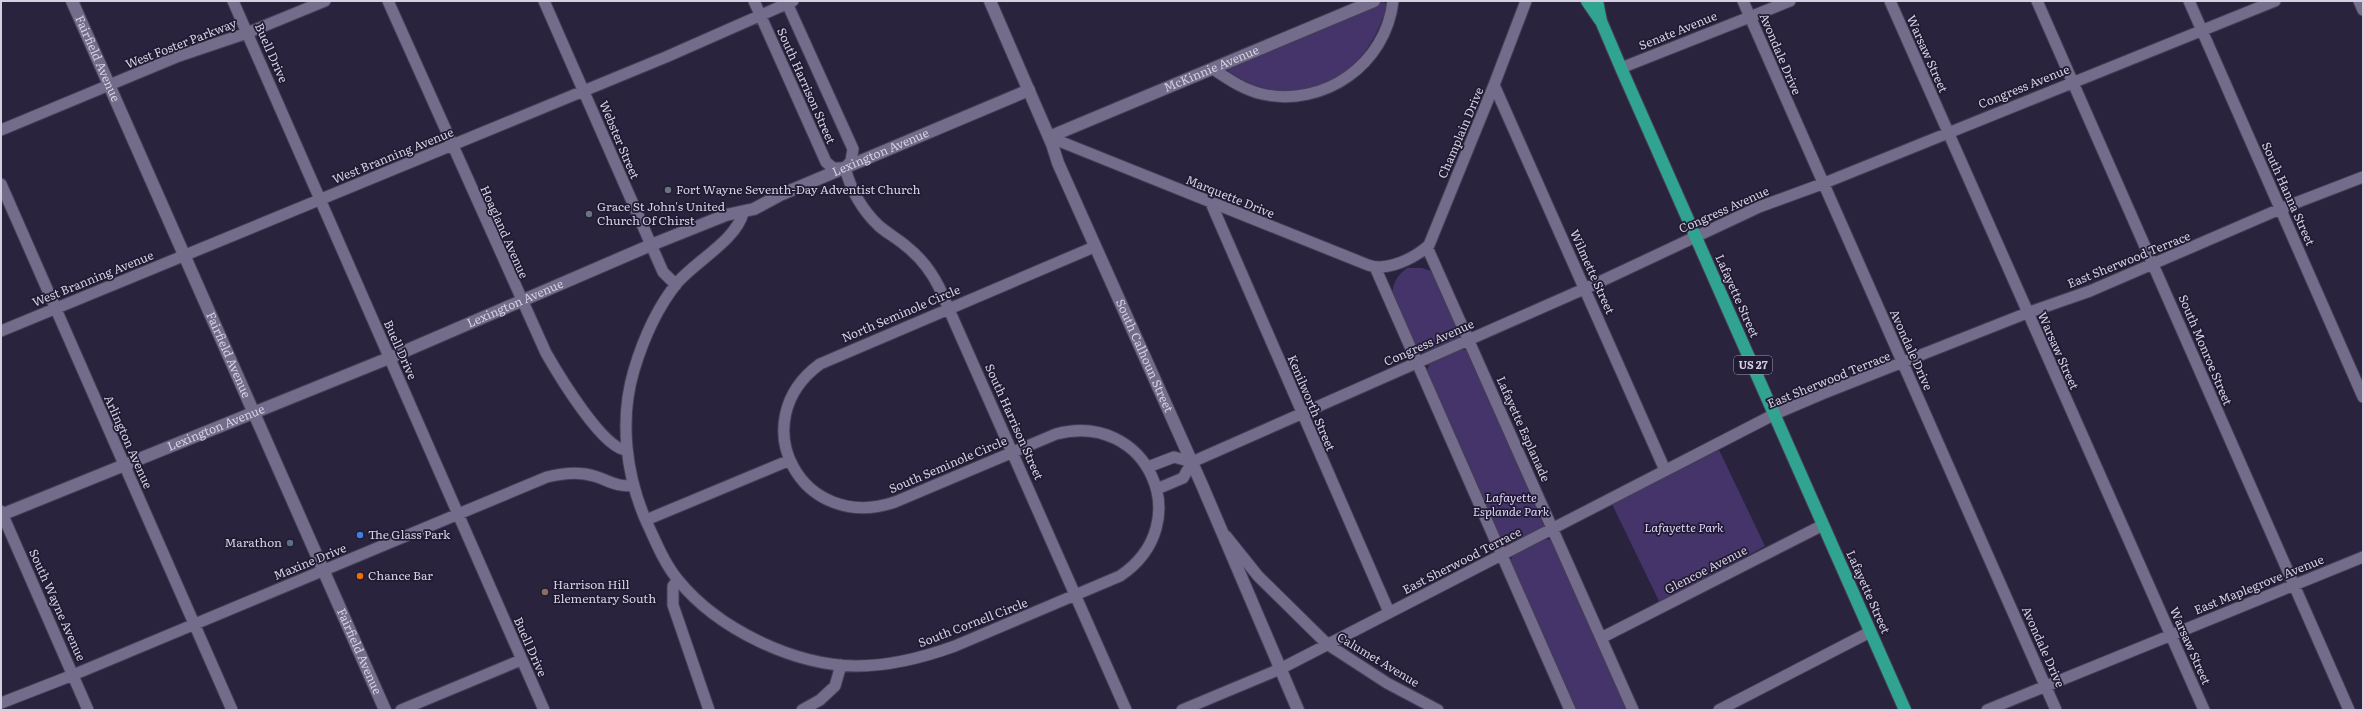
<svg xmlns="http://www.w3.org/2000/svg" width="2364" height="711" font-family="Literata,serif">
  <rect width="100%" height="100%" fill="#2a233e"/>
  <path fill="#44346a" d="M1383,2L1387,4C1368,80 1296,118 1228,71L1229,67Z
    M1407,268H1422L1434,272L1461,335L1458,338L1426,352L1417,351L1393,299C1391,286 1396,276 1407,268Z
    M1460,349L1467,350L1545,524L1542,529L1511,545H1505L1500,542L1426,373L1430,363Z
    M1719,450L1765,546L1660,603L1612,504Z
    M1544,539L1553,540L1630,710H1574L1510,562L1513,555Z"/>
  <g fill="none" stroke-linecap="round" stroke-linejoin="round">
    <defs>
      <path id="street" d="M233,1L544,710
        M388,1L546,353C558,374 604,451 627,450
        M544,1L663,272L676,285
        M754,1L826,162L833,168H845L851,161L853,149L786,1
        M1743,1L2056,710
        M1890,1L2204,710
        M2037,1L2349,710
        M2189,1L2363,397
        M2359,1L2363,10
        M1621,68L1790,1
        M1213,69C1228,79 1244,90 1262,94C1324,108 1386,64 1393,1
        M1494,85L1665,470
        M1,130L179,56L247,33L325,1
        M1049,137L1368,265C1387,272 1415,258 1429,245L1494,85L1526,1
        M845,168C851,190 862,210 879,226C887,233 898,239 906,246C920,257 931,271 939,287L1126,710
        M1,184L232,710
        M1211,203L1389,612
        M743,213C736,240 696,261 677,283C657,308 643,340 634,370C619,420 626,476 647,523C656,542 664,563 678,580C718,629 793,665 856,666C890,666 922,658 955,646L1120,576C1199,523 1147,410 1056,434L895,502C801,534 742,421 820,364L1094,247
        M1427,247L1633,710
        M1375,267L1570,710
        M1,331L666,57L793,1
        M1192,462L1593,285L1759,207L1822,184L2275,1
        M1148,467L1174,457L1192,462
        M1157,489L1183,478L1192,462
        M1,511L88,710
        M646,520L790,460
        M1226,536L1258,576L1327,644L1387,683L1438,710
        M678,580L673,586V605L709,710
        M1601,638L1823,525
        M1,703L73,675L547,477C563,473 579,471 594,476C608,480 618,488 633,485
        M401,710L521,660
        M802,710L820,700L835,686L841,665
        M1182,710L1280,669L1775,414L1822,394L2027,313L2090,291L2280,209L2363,177
        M1719,710L1870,632
        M1987,710L2363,557"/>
      <g id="secondary">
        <path id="s1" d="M72,1L385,710"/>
        <path id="s2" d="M990,1L1052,144L1058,163L1202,485L1298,710"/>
        <path id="s3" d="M1049,137L1374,1"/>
        <path id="s4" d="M1,515L389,358L651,245L726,215L754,209L780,195L1029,90"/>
      </g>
      <path id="highway" d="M1587,1L1600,20
        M1597,1L1601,21L1621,68L1905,710"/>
    </defs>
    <use href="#street" stroke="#453f55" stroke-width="13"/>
    <use href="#secondary" stroke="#453f55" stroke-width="14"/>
    <use href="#highway" stroke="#453f55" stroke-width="14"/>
    <use href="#street" stroke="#736d8b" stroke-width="11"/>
    <use href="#secondary" stroke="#736d8b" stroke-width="12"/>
    <use href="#highway" stroke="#31a491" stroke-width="12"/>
  </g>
  <g fill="#6b7280" stroke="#211a33" stroke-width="1.5">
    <circle cx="668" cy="190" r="4"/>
    <circle cx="589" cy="214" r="4"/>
  </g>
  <circle fill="#3f7fe0" stroke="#211a33" stroke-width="1.5" cx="360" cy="535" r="4"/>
  <circle fill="#5c6f8a" stroke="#211a33" stroke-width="1.5" cx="290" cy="543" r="4"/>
  <circle fill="#e8710a" stroke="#211a33" stroke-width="1.5" cx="360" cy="576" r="4"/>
  <circle fill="#8d6e63" stroke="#211a33" stroke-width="1.5" cx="545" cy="592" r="4"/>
  <g text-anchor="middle" stroke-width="3.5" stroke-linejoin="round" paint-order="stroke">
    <rect fill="#211a33" stroke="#9e99ae" stroke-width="1" x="1734" y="356" width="38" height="18" rx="3"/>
    <g font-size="11" font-weight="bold" fill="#d4d0e2">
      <text x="1753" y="369">US 27</text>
    </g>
    <g font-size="12" fill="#d4d0e2" stroke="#211a33">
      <text transform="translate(1678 31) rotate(-22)" y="4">Senate Avenue</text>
      <text transform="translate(181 44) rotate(-21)" y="4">West Foster Parkway</text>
      <text transform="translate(271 53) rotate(66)" y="4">Buell Drive</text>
      <text transform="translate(1780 54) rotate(67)" y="4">Avondale Drive</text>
      <text transform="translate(1927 54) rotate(66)" y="4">Warsaw Street</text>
      <text dy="4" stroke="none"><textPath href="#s1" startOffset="63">Fairfield Avenue</textPath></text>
      <text dy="4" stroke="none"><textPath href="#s3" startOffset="176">McKinnie Avenue</textPath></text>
      <text transform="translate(806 86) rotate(66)" y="4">South Harrison Street</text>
      <text transform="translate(2024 87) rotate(-22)" y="4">Congress Avenue</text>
      <text transform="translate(1461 133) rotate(-67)" y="4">Champlain Drive</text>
      <text transform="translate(619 140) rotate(67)" y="4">Webster Street</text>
      <text dy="4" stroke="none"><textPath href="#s4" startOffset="952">Lexington Avenue</textPath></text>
      <text transform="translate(393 156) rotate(-22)" y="4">West Branning Avenue</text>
      <text transform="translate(2288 194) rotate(66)" y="4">South Hanna Street</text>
      <text transform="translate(1230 197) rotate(22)" y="4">Marquette Drive</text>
      <text transform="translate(1724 210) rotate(-24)" y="4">Congress Avenue</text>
      <text transform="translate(504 232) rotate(66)" y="4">Hoagland Avenue</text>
      <text transform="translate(2129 260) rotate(-22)" y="4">East Sherwood Terrace</text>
      <text transform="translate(1592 272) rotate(66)" y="4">Wilmette Street</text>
      <text transform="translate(93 279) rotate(-22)" y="4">West Branning Avenue</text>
      <text transform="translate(1737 296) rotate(66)" y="4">Lafayette Street</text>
      <text dy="4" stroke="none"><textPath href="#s4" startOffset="556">Lexington Avenue</textPath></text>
      <text transform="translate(901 314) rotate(-23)" y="4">North Seminole Circle</text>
      <text transform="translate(1429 343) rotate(-24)" y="4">Congress Avenue</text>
      <text transform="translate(400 350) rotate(66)" y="4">Buell Drive</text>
      <text transform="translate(1911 350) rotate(66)" y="4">Avondale Drive</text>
      <text transform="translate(2205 350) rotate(67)" y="4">South Monroe Street</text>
      <text transform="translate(2058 351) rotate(66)" y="4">Warsaw Street</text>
      <text dy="4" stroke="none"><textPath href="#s1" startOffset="387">Fairfield Avenue</textPath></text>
      <text dy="4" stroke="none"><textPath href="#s2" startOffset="387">South Calhoun Street</textPath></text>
      <text transform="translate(1829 380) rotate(-22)" y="4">East Sherwood Terrace</text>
      <text transform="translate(1311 403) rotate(67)" y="4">Kenilworth Street</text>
      <text transform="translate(1014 422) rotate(66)" y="4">South Harrison Street</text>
      <text dy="4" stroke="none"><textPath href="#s4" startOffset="232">Lexington Avenue</textPath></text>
      <text transform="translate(1523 429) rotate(66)" y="4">Lafayette Esplanade</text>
      <text transform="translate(128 442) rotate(66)" y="4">Arlington Avenue</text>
      <text transform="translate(948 465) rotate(-23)" y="4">South Seminole Circle</text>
      <text transform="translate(1462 561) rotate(-27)" y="4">East Sherwood Terrace</text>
      <text transform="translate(310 562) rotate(-22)" y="4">Maxine Drive</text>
      <text transform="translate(1706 570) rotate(-27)" y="4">Glencoe Avenue</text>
      <text transform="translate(2259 585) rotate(-22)" y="4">East Maplegrove Avenue</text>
      <text transform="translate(1868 592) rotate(66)" y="4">Lafayette Street</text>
      <text transform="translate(57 605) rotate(66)" y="4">South Wayne Avenue</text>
      <text transform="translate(973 623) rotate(-21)" y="4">South Cornell Circle</text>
      <text transform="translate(2190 646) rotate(66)" y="4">Warsaw Street</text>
      <text transform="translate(530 647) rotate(66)" y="4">Buell Drive</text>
      <text transform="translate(2043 647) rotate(66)" y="4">Avondale Drive</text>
      <text dy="4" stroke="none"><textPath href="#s1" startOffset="711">Fairfield Avenue</textPath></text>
      <text transform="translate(1378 660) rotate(31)" y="4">Calumet Avenue</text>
    </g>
    <g font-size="12" fill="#d4d0e2" stroke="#211a33" text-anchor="start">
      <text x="676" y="194">Fort Wayne Seventh-Day Adventist Church</text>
      <text x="597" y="211">Grace St John's United<tspan x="597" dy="14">Church Of Chirst</tspan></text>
      <text x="368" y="539">The Glass Park</text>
      <text x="282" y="547" text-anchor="end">Marathon</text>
      <text x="368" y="580">Chance Bar</text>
      <text x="553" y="589">Harrison Hill<tspan x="553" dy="14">Elementary South</tspan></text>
    </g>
    <g font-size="12" font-style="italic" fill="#dcd4f9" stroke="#211a33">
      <text x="1511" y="502">Lafayette<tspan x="1511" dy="14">Esplande Park</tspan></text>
      <text x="1684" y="532">Lafayette Park</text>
    </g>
  </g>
  <rect width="2364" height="711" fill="none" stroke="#d4d0e2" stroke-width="4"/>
</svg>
